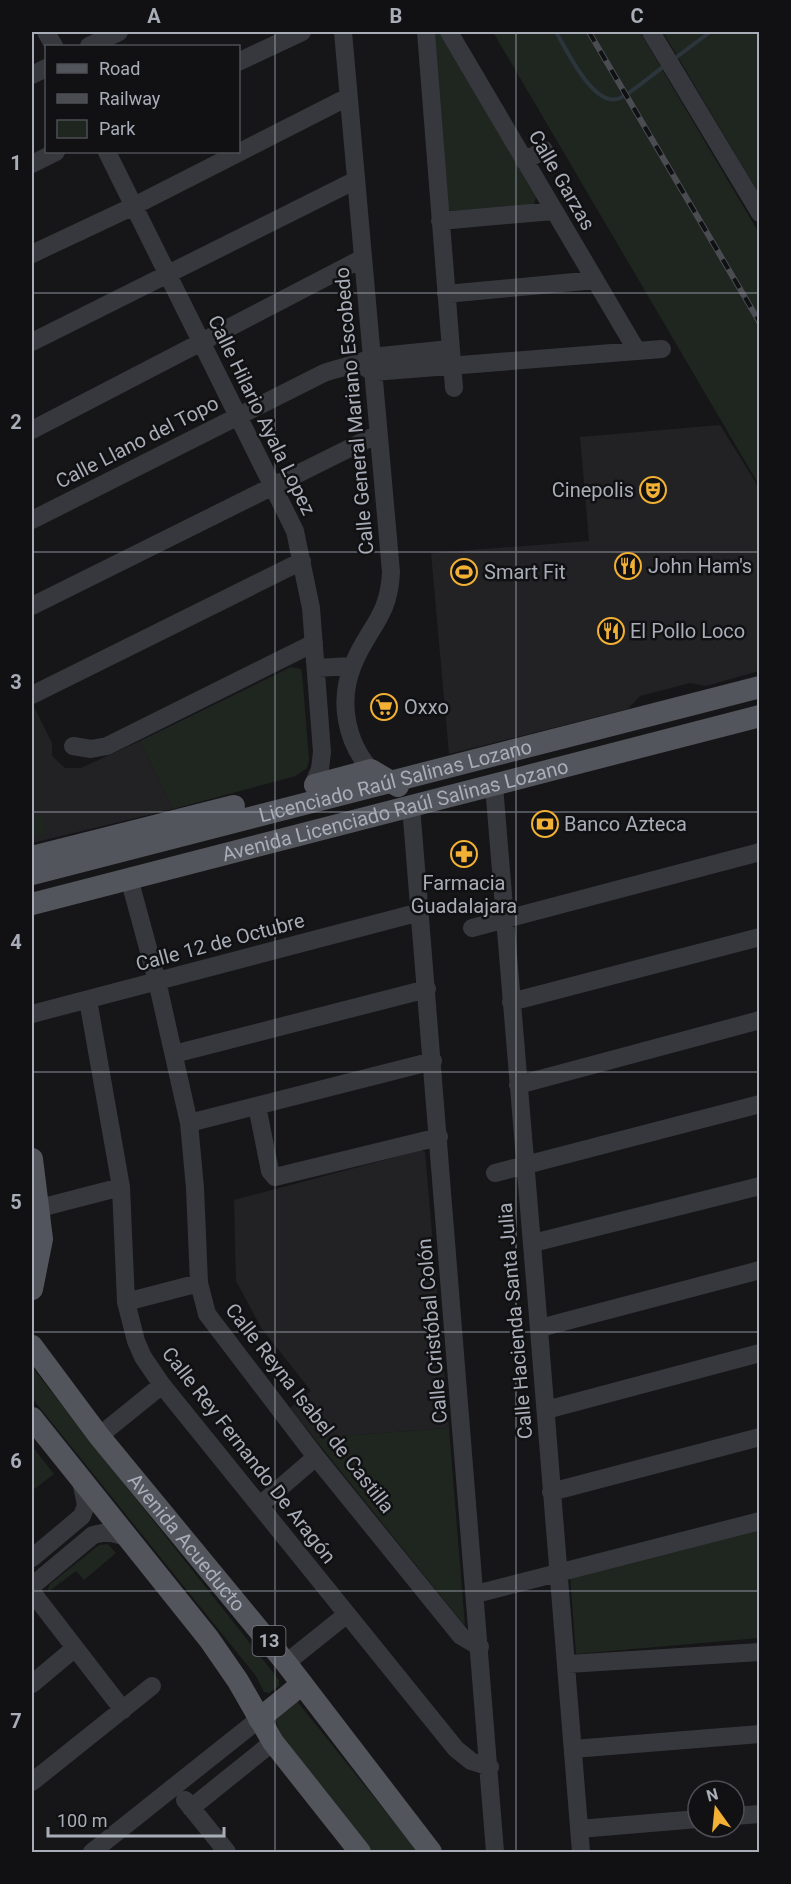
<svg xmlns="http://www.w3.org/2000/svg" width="791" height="1884" font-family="Roboto,sans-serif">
  <rect width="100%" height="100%" fill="#161618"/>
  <path fill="#222225" d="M720,425L759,488V671L706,686L690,683L640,696L628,709L449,754L431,553L589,541L580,437Z
    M32,703L52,743V756L65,768H81L140,741L173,809L32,843Z
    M422,1150L425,1152L449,1428L314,1438L290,1408L311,1391L262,1329L236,1281L234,1200Z"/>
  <path fill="#1e261f" d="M439,32L445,38L536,198L534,204L451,211L448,209L435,34Z
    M493,32H640L759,233V485Z
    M663,32H759V194Z
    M291,667L301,669L302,673L309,760L307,768L296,776L173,809L140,741Z
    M42,814L47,833L32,837V817Z
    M32,1367L279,1680V1686L269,1693L264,1692L256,1676L32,1398Z
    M449,1428L465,1626L314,1438Z
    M32,1446L54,1474L32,1491Z
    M759,1527V1638L576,1654L570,1576Z
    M108,1544L116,1553L84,1580L76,1571L48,1592L49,1585L99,1545Z
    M296,1700L418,1852H371C348,1823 284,1752 275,1719Z"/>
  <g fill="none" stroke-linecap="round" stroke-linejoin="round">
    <path stroke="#2c353c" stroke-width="4" d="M556,32C566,48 594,110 620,98C636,90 651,75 666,65
      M674,59L710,32"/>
    <path stroke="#37383d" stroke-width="18" d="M46,32L54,46
      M343,32L391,572C389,618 368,627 353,665C338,701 346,742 371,770
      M426,32L454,388
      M449,32L637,351
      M651,32L760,213
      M89,46L119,32
      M238,62L302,32
      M32,75L46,68
      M107,152L295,531L311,608L322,752L320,769L313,785
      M524,161L544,150
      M32,164L56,152
      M440,221L553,211
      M32,254L134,206L348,97
      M446,294L595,280
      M32,342L356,180
      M365,367L373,372L662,349
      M32,430L363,258
      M32,520L322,374C338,367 357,366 371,357L450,349
      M32,606L378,434
      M316,668L352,666
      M32,695L302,561
      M73,746L91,749L107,746L314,643
      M494,786C522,1141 555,1497 581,1852
      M411,806L495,1852
      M129,878L157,981L189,1123L195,1188L199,1283L207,1314L316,1457L461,1636L480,1647
      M472,928L760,852
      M88,1000L121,1187L126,1302L136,1341L143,1357L162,1385L456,1749L471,1761L490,1767
      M511,1002L760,937
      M32,1014L420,912
      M174,1054L427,989
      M518,1085L760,1020
      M257,1106L270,1171L275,1177L439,1137
      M189,1123L433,1061
      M495,1173L760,1104
      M40,1208L121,1187
      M533,1243L760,1186
      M126,1302L199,1283
      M540,1328L760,1270
      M546,1410L760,1353
      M99,1436L162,1385
      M551,1492L760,1437
      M260,1505L316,1457
      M32,1558L82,1516L86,1505L81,1481
      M32,1586L93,1535L107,1532L128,1537
      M32,1592L123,1710
      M476,1594L760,1521
      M286,1663L346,1615
      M568,1664L760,1652
      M32,1684L75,1648
      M573,1749L760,1734
      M32,1782L152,1686
      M185,1800L227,1852
      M191,1808L273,1742
      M734,1816L760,1814
      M579,1829L698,1819
      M92,1852L259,1719"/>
    <g stroke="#53555c" stroke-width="22">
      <path d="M315,785L371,770L398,786"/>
      <path d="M32,857L234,806"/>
      <path id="s1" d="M32,874L760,687"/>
      <path id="s2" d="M32,904L760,716"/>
      <path d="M32,1159L42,1239L32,1289"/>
      <path id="s3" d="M32,1346L99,1436L286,1663L431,1852"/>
      <path d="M32,1418L209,1639L238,1681L273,1742L360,1852"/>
      <path d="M259,1719L302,1684"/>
    </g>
    <defs>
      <path id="rail" d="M589,32L760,323"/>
    </defs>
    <use href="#rail" stroke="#4a4c52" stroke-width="6"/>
    <use href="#rail" stroke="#111113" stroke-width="4" stroke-dasharray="11" stroke-linecap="butt"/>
  </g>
  <path fill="none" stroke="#a8adb8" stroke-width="1.5" stroke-opacity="0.55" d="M275,32V1852M516,32V1852M32,293H760M32,552H760M32,812H760M32,1072H760M32,1332H760M32,1591H760"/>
  <defs>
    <symbol id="theatre-ring" viewBox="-11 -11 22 22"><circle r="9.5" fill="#111113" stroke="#f2b134" stroke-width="1.5"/><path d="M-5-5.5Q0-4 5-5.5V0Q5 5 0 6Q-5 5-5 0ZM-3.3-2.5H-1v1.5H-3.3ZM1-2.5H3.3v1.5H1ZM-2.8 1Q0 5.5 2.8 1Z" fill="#f2b134"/></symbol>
    <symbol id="restaurant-ring" viewBox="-11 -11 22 22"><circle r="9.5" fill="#111113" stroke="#f2b134" stroke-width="1.5"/><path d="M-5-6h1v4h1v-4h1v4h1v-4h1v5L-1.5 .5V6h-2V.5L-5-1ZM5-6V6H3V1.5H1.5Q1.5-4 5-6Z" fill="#f2b134"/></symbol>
    <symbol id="stadium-ring" viewBox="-11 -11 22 22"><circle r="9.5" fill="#111113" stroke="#f2b134" stroke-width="1.5"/><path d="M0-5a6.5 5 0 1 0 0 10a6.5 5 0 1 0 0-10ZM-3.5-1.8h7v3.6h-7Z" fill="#f2b134"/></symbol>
    <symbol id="supermarket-ring" viewBox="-11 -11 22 22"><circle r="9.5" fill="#111113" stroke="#f2b134" stroke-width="1.5"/><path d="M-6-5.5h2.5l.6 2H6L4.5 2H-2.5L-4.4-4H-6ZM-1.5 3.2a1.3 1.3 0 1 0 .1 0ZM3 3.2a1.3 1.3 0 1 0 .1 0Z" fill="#f2b134"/></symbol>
    <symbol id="bank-ring" viewBox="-11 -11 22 22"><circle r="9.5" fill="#111113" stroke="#f2b134" stroke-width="1.5"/><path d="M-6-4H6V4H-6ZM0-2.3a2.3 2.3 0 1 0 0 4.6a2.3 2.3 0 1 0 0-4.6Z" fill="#f2b134"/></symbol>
    <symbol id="pharmacy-ring" viewBox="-11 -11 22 22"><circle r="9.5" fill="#111113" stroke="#f2b134" stroke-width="1.5"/><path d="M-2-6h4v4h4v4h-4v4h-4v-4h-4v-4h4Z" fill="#f2b134"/></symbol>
  </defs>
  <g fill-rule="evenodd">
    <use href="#theatre-ring" x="638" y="475" width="30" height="30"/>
    <use href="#restaurant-ring" x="613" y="551" width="30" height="30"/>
    <use href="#stadium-ring" x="449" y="557" width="30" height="30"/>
    <use href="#restaurant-ring" x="596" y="616" width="30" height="30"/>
    <use href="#supermarket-ring" x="369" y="692" width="30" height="30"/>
    <use href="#bank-ring" x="530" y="809" width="30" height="30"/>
    <use href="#pharmacy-ring" x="449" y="839" width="30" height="30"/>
  </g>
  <g text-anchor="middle" stroke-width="5" stroke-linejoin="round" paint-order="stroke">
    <rect fill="#111113" stroke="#7b7e86" stroke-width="1.5" x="252.5" y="1626" width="33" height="30" rx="4.5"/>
    <g font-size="18" font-weight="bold" fill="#a8adb8">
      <text x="269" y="1647">13</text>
    </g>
    <g font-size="20" fill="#a8adb8" stroke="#111113">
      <text transform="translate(562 180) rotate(60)" y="7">Calle Garzas</text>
      <text transform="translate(354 411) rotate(-95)" y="7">Calle General Mariano Escobedo</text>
      <text transform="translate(262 415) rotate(64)" y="7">Calle Hilario Ayala Lopez</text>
      <text transform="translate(137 442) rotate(-27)" y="7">Calle Llano del Topo</text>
      <text dy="7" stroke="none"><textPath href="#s1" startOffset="375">Licenciado Raúl Salinas Lozano</textPath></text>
      <text dy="7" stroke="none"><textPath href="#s2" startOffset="375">Avenida Licenciado Raúl Salinas Lozano</textPath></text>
      <text transform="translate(220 942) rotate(-15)" y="7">Calle 12 de Octubre</text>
      <text transform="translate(515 1321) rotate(-95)" y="7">Calle Hacienda Santa Julia</text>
      <text transform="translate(432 1331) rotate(-95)" y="7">Calle Cristóbal Colón</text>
      <text transform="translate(310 1408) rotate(52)" y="7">Calle Reyna Isabel de Castilla</text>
      <text transform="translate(249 1455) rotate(52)" y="7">Calle Rey Fernando De Aragón</text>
      <text dy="7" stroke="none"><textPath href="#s3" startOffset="250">Avenida Acueducto</textPath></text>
    </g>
    <g font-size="20" fill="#a8adb8" stroke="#111113" text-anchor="start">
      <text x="634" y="497" text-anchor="end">Cinepolis</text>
      <text x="648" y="573">John Ham's</text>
      <text x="484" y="579">Smart Fit</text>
      <text x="630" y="638">El Pollo Loco</text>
      <text x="404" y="714">Oxxo</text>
      <text x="564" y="831">Banco Azteca</text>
      <text x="464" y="890" text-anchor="middle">Farmacia<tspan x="464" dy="23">Guadalajara</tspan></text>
    </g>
  </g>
  <rect width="791" height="1884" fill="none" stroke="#111113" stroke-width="66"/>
  <rect x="45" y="45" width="195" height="108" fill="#111113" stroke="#4d4f55" stroke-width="1.5"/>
  <rect x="57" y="64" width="30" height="9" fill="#53555c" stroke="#4d4f55" stroke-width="1.5"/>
  <text x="99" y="75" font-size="18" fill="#a8adb8">Road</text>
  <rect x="57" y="94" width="30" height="9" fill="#4a4c52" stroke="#4d4f55" stroke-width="1.5"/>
  <text x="99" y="105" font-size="18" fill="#a8adb8">Railway</text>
  <rect x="57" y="120" width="30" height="18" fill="#1e261f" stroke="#4d4f55" stroke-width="1.5"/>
  <text x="99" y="135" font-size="18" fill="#a8adb8">Park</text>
  <g transform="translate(716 1809) rotate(345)"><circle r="28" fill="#111113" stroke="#4d4f55" stroke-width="1.5"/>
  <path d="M0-4.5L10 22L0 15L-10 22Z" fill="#f2b134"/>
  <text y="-9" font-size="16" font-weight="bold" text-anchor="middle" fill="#a8adb8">N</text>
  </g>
  <path d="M48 1827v9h176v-9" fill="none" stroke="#a8adb8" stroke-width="3"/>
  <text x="57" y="1827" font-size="18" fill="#a8adb8" stroke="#111113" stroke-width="4.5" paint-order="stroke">100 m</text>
  <rect x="33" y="33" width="725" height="1818" fill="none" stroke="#a8adb8" stroke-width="2"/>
  <g font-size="20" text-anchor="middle" font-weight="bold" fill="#a8adb8">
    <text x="154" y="23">A</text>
    <text x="396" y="23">B</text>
    <text x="637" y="23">C</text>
    <text x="16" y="170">1</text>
    <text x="16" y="429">2</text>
    <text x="16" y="689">3</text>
    <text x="16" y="949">4</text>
    <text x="16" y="1209">5</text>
    <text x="16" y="1468">6</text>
    <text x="16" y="1728">7</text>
  </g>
</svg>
